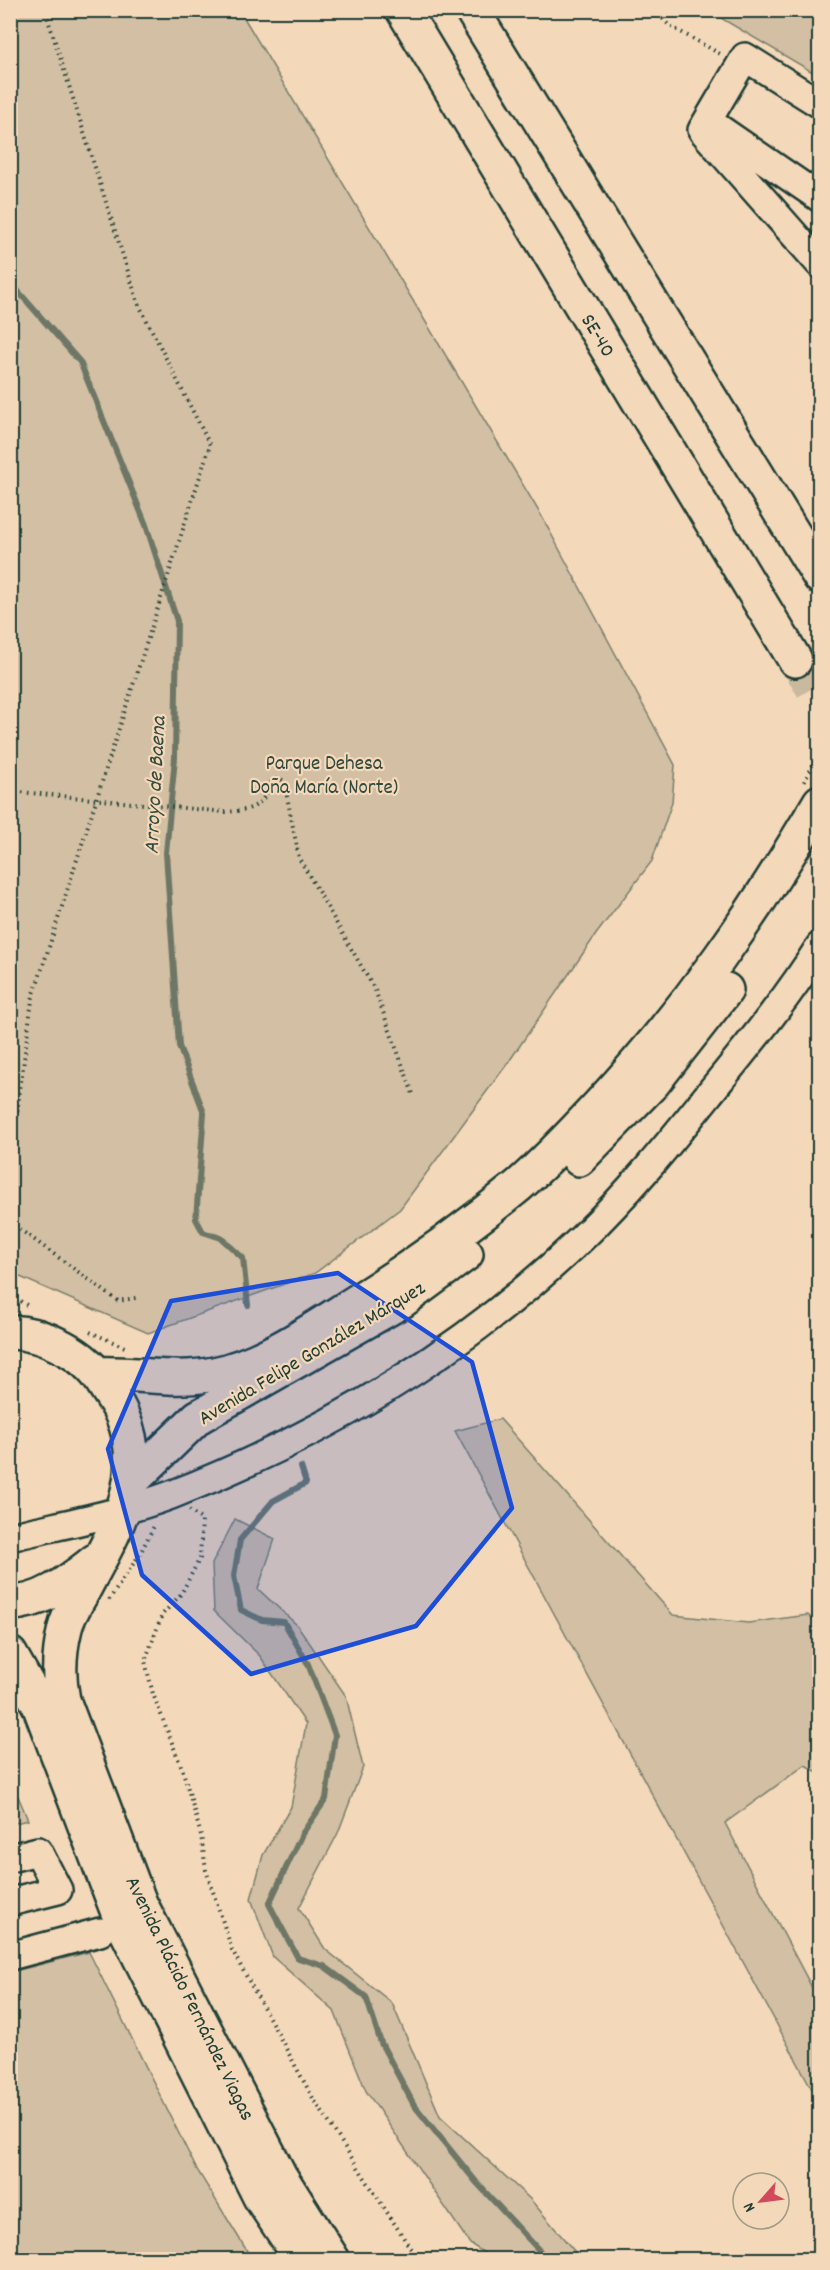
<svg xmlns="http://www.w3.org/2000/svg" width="830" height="2270" font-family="Dekko,sans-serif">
  <rect width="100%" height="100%" fill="#f4d8ba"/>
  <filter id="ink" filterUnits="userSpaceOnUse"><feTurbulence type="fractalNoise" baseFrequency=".0167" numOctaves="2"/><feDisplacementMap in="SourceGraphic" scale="12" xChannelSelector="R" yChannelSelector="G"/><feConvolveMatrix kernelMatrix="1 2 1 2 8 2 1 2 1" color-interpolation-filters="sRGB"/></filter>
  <g filter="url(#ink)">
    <path fill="#d2bfa4" stroke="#787e6c" stroke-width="1.5" d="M10,11H240L541,515L675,765L672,802L652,861L597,933L510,1060L400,1209L315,1273L148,1333L11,1273Z
      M709,11H819V76Z
      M500,1419L673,1615L748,1623L808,1615L819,1625V1773L805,1765L725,1823L819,2001V2102L455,1431Z
      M235,1519L275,1539L258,1589L298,1626L346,1696L363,1767L338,1833L299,1908L325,1949L392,2003L440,2116L530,2199L581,2259H494L470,2244L366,2091L334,2011L273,1957L251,1899L263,1855L291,1807L306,1724L260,1656L214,1611L212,1564Z
      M10,1777L28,1820L11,1824H10Z
      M89,1952L196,2168L252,2259H11V1972Z"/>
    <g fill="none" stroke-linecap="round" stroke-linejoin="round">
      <path stroke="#6e7766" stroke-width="6" d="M10,282L80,362L146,525L177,621L175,758L166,853L179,1046L204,1113L196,1219L203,1232L221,1238L243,1258L248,1305
        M301,1467L306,1483L273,1501L240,1540L234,1576L241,1610L262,1620L284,1622L308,1664L335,1735L326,1799L302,1834L269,1904L298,1958L324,1966L366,1997L381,2043L414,2105L477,2183L548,2260"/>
      <path stroke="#c9b99f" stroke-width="33" stroke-dasharray="33 16" stroke-linecap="butt" d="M795,660L820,701"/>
      <defs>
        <path id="minor" d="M820,104L745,57L702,130L820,264
          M708,121L820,198
          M10,1537C63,1524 120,1514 171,1495C322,1436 463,1352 581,1239C627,1195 668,1145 708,1095C747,1047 787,999 820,946
          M10,1858L38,1851L58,1890L10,1902
          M10,1956L100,1932"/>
        <path id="major" d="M579,1159L653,1083L726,990
          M10,1332C44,1333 86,1354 103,1383C110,1394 118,1404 122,1415C150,1479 112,1535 83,1591C77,1602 68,1615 65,1628C59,1652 58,1677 63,1700L140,1903L280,2176L333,2260
          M98,1374C136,1372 175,1382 214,1374C262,1365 315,1328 356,1302C412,1267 467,1228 518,1186C547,1161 574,1132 600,1104C689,1008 754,914 820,802
          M132,1481L198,1417L402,1301L466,1254
          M10,1603C43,1603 70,1580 95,1561
          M10,1654L39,1705L120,1918L260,2197L302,2260"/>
        <path id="highway" d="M403,10L795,660
          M472,10L820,577"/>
      </defs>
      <use href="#minor" stroke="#1f3d34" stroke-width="32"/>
      <use href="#major" stroke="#1f3d34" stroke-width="38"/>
      <use href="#highway" stroke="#1f3d34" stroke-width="38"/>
      <path stroke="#1f3d34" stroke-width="4" stroke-dasharray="1.5 4.5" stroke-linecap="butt" d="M654,10L670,26L722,55
        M804,782L820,752
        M10,791L225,812C252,810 262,808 272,781L279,778L284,781L299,858L375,990L413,1094
        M10,1165L32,1000L210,445L138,303L45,10
        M10,1222L118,1301L136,1298
        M10,1295L30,1307
        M90,1332L127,1348
        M189,1510L202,1520L200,1558L181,1594L162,1615L145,1661L153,1694L183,1771L201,1835L206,1870L232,1950L313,2098L418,2260
        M109,1600L140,1554L155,1524"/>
      <use href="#minor" stroke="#f4d8ba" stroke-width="27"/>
      <use href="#major" stroke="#f4d8ba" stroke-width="33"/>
      <use href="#highway" stroke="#f4d8ba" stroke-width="33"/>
    </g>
  </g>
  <path fill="#1d4ed8" fill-opacity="0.2" stroke="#1d4ed8" stroke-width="4.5" stroke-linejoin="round" d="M338,1273L472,1362L512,1508L416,1626L251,1674L142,1575L108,1449L171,1301Z"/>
  <g text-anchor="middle" stroke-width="4.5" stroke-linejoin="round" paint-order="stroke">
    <g font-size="21" fill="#1f3d34" stroke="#f4d8ba">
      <text transform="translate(599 335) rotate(59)" y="7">SE-40</text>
      <text transform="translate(311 1352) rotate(-31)" y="7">Avenida Felipe González Márquez</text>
      <text transform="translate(191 1998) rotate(64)" y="7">Avenida Plácido Fernández Viagas</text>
    </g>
    <g font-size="21" fill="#314a3f" stroke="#f4d8ba">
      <text x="324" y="769">Parque Dehesa<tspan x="324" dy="24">Doña María (Norte)</tspan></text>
    </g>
    <g font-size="22" font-style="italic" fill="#334c40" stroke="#f4d8ba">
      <text transform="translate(153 785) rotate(-87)" y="8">Arroyo de Baena</text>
    </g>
  </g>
  <rect width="830" height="2270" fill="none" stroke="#f4d8ba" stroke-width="36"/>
  <rect x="18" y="18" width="794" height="2234" fill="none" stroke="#1f3d34" stroke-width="2" filter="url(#ink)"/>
  <g transform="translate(761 2201) rotate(242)"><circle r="28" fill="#f4d8ba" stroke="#9f9a84" stroke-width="1.5"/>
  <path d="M0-4.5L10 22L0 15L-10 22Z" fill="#d1495b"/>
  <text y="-9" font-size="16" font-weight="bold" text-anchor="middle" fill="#1f3d34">N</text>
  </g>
</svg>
